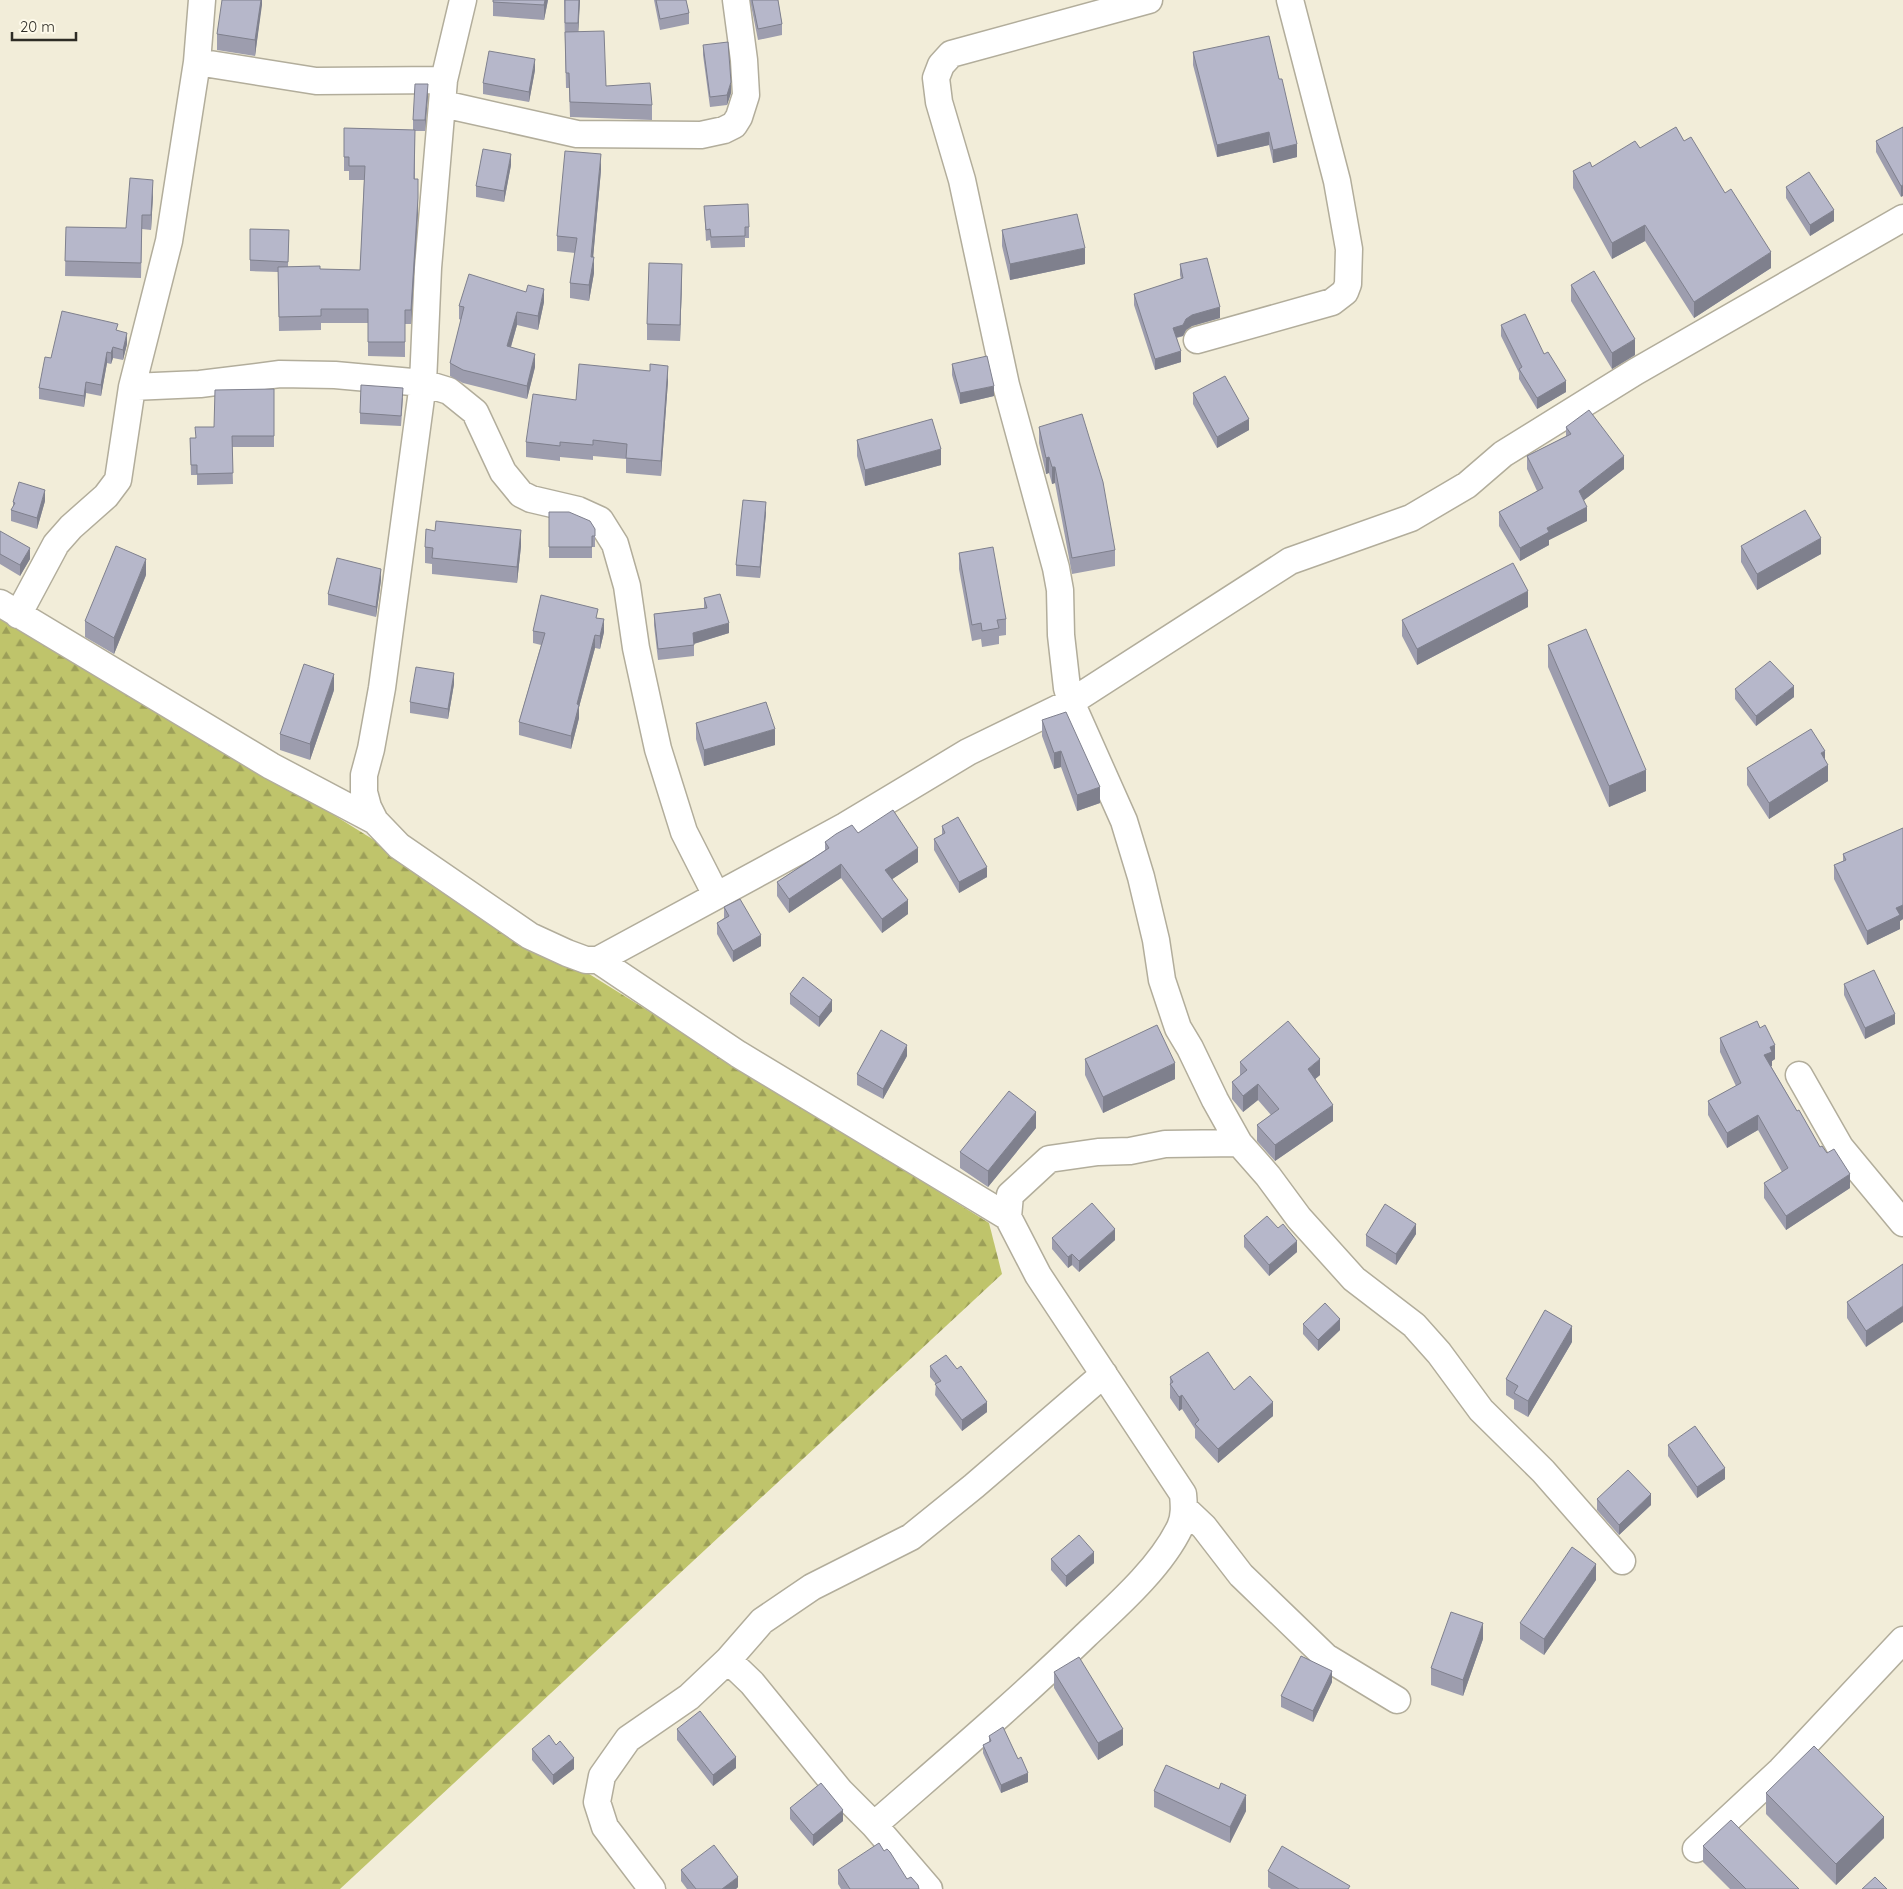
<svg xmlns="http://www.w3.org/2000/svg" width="1903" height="1889" font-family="Quicksand,sans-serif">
  <defs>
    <pattern id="forest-firs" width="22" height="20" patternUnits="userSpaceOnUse" patternTransform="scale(1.25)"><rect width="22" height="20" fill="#bfc46b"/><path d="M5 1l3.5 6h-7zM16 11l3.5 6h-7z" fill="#9c9f58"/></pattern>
  </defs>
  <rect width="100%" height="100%" fill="#f2edd9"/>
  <path fill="url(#forest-firs)" d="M0,607L989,1223L1002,1274L340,1889H0Z"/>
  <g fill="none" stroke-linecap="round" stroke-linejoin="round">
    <defs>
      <path id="minor" d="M463,0L444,80L428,268L423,383L382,688L371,749L364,775V792L368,807L375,821L399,846L530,936L567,953L586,960H598L845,826L968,752L1071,702L1290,561L1411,518L1467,485L1503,454L1635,372L1903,218
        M1149,0L951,54L941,65L936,78L939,102L962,180L1006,385L1056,568L1060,590L1061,635L1067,688L1071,702L1124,821L1141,877L1156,940L1162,980L1178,1028L1190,1048L1215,1100L1239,1143L1268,1176L1299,1218L1354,1279L1414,1325L1439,1353L1481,1410L1543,1471L1622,1561
        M197,62L316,81L444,80
        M443,104L577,134L701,135L724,130L734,125L739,117L746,95L744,60L736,0
        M1197,340L1332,302L1345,292L1348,284L1349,249L1337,181L1290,0
        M132,387L200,384L280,374L335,375L423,383L449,391L475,412L503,472L521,494L531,499L578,510L600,520L615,544L627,586L636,648L658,749L684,832L716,895
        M0,603L271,766L375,821
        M18,615L56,544L71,527L106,496L118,480L132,387L169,241L197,62L202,0
        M598,960L738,1054L1008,1217
        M1799,1075L1840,1147L1903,1223
        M1185,1509L1204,1527L1241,1575L1326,1657L1397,1700
        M728,1660L762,1621L812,1587L911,1537L974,1486L1104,1374
        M874,1825L929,1889
        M1696,1849L1781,1770L1903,1640
        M652,1889L605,1827L597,1802L602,1776L628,1739L689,1697L728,1660L752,1683L840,1791L874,1825C946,1762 1018,1701 1086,1635C1118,1605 1161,1567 1180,1527C1185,1516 1184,1505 1183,1494L1038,1275L1008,1217L1010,1195L1049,1159L1098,1152L1130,1151L1165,1144L1239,1143"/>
    </defs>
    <use href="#minor" stroke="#b2ad9b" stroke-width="29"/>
    <use href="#minor" stroke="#fff" stroke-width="26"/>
  </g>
  <path fill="#9d9dae" d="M262,0L255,56L217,50V34Z
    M493,0H548L544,20L493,16Z
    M564,0H580L578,31L606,86L652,105V120L570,117L569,88H566Z
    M654,0H686L689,13V24L660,30Z
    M750,0H778L782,24V35L758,40Z
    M703,45L731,93L727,105L710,107L703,55Z
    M1193,52L1279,79L1297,157L1273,163L1269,145L1217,157L1193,65Z
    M535,70L529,102L483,94V83Z
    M428,95L425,131H415V179H418V212L411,324H405V357L368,356V323H321V330L279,331L278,272L250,271V229L289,230L288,267L320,269L360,270L364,180H349V171H344V128L413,130V120Z
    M1903,127L1901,197L1876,152V141Z
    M1684,141L1771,268L1694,318L1645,241L1612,259L1573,188V171L1592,167L1640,148Z
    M511,165L504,202L476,197V186Z
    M601,170L593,257L594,273L589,301L570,298V283L575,253L557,251V236Z
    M1786,187L1834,221L1810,236L1786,198Z
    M153,195L151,230L142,229L141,278L65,276L66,227L126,228Z
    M704,206L749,227V238H745V247L711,248L710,240L706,241Z
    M1002,230L1085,264L1010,280L1002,246Z
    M1180,264L1220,318L1192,326L1186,330L1183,336L1177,338L1181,362L1155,370L1134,305V294L1181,279L1180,275Z
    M682,280L680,341L647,340V324Z
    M1571,285L1635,355L1612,369L1571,301Z
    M544,302L538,330L517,325L511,347L535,367L527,399L463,383L450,376V363L461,320L459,319V306Z
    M1501,325L1544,354L1566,392L1537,409L1519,379V373L1501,336Z
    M118,331L127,344L123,360L113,358L111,364L107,363L101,396L86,393L84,407L39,399V388L51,358Z
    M952,364L994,396L960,404L952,375Z
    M668,381L661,476L626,473V459L593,456V460L560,457V461L526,457V442L576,400Z
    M274,389V447H232L233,484L197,485V475H191L190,438H195L214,427Z
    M1193,393L1249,430L1217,448L1193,404Z
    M403,398L401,426L360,424V413Z
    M1039,427L1115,550V566L1072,574L1055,483L1052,484L1049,473L1046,474L1039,443Z
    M1566,427L1624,469L1584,500L1587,521L1549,540V545L1520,561L1499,526V512L1537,491L1527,469V456L1566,436Z
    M857,440L941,465L865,486L857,456Z
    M45,501L37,529L11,521V510L13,507V502Z
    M549,512L595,529V547H592V558H549Z
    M766,513L760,578L736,576V565Z
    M0,531L30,559L20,576L0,564Z
    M521,546L517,583L432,574V564L425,563V547Z
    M1741,546L1821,554L1757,590L1741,562Z
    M959,553L1006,619V635L999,636V644L982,647L981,639L972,641L959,569Z
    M146,575L114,654L85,637V621Z
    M381,580L376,617L328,605V594Z
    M704,598L729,633L694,644V656L658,660L654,625V614L704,608Z
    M1528,607L1417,665L1402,636V620Z
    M598,618L604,632L600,649L595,648L579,707V718L571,749L519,735V722L541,645L533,643V631Z
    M1548,645L1646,791L1609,807L1548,667Z
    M454,684L448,719L410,713V702Z
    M1735,689L1794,697L1756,726L1735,699Z
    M334,690L310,760L280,750V734Z
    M1042,720L1100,803L1077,811L1061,767L1054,769L1042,736Z
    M696,723L775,745L704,766L696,739Z
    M1825,759L1828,781L1769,819L1747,785V768Z
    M942,826L987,877L959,893L934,850V839L942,835Z
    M1903,828V919L1900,921V929L1867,945L1834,879V865L1843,861V854Z
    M858,833L918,862L892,879L908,914L882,933L841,878L789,913L777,896V882L825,850V842Z
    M724,907L761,946L733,962L717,934V923L724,918Z
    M1844,984L1895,1024L1865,1039L1844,995Z
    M790,994L832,1011L819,1027L790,1004Z
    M1760,1028L1775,1059L1772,1061L1771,1066L1797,1111L1820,1147L1850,1188L1786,1230L1764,1198V1183L1782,1172L1758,1130L1727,1148L1708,1115V1101L1736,1086L1720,1052V1038Z
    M907,1056L883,1099L857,1085V1074Z
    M1085,1059L1175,1079L1103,1113L1085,1075Z
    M1240,1062L1320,1075L1315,1079L1333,1121L1275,1161L1257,1141V1125L1271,1115L1258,1100L1243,1112L1232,1099V1082L1240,1076Z
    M1036,1128L988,1187L960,1168V1152Z
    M1278,1228L1297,1252L1269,1276L1244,1247V1236Z
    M1416,1234L1396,1265L1366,1246V1235Z
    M1052,1238L1115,1240L1079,1272L1072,1265L1068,1268L1052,1249Z
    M1903,1264L1866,1347L1847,1318V1302Z
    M1303,1324L1340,1330L1318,1351L1303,1334Z
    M1572,1342L1528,1417L1514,1409V1400L1506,1395V1379Z
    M930,1366L987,1412L962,1431L935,1395L936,1384L930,1377Z
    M1170,1377L1234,1390L1273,1416L1218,1463L1195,1438V1429L1182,1409L1179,1411L1170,1398Z
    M1668,1445L1725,1479L1697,1498L1668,1456Z
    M1597,1499L1651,1505L1619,1535L1597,1510Z
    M1051,1559L1094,1563L1066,1587L1051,1570Z
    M1596,1580L1544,1655L1520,1639V1623Z
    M1483,1639L1463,1696L1431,1685V1668Z
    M1054,1672L1123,1745L1098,1760L1054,1688Z
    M1332,1682L1313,1722L1281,1707V1696Z
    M677,1729L736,1768L713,1786L677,1740Z
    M989,1736L1028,1782L1001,1793L983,1753V1745L989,1742Z
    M556,1745L574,1769L553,1785L532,1760V1749Z
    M1154,1791L1246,1811L1230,1843L1154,1807Z
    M1766,1793L1884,1838L1836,1885L1766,1814Z
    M790,1808L843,1821L813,1846L790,1819Z
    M1703,1846L1799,1889H1730L1703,1862Z
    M884,1851L907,1879L919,1889H841L838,1884V1870Z
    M681,1870L738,1887L736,1889H687L681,1881Z
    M1268,1871L1350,1889H1271L1268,1887Z"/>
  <path fill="#7f808d" d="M261,0H262V5L255,56V40Z
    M545,0H548L544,20V5Z
    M579,0H580L578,39V23Z
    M535,59V70L529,102V92Z
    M731,82V93L727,105V95Z
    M428,84V95L425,131V120Z
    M1269,132V145L1217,157V145Z
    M1297,144V157L1273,163V150Z
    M511,154V165L504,202V191Z
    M601,154V170L592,270L594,257V273L589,301V285Z
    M153,180V195L151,230V215Z
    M1903,185V196L1901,197V186Z
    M418,198V212L411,324V310Z
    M1834,210V221L1810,236V225Z
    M1645,225V241L1612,259V243Z
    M1085,248V264L1010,280V264Z
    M1771,252V268L1694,318V302Z
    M682,264V280L680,341V325Z
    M544,289V302L538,330V316Z
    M1220,307V318L1192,326L1186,330L1183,336L1173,338V328L1186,319L1192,315Z
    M517,312V325L507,360V346Z
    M127,333V344L123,360V350Z
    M1635,339V355L1612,369V353Z
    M113,347V358L111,364V353Z
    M1181,351V362L1155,370V359Z
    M107,352V363L101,396V385Z
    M535,354V367L527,399V386Z
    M668,366V381L661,476V461Z
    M1566,381V392L1537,409V398Z
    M86,382V393L84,407V396Z
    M994,386V396L960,404V393Z
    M1249,419V430L1217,448V437Z
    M941,449V465L865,486V470Z
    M1624,456V469L1579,504V491Z
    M1049,457V473L1046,474V458Z
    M1052,467H1055V483L1052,484Z
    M45,490V501L37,529V518Z
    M766,502V513L760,578V567Z
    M1587,507V521L1549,540V545L1520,561V548L1547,528Z
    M521,530V546L517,583V567Z
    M1821,538V554L1757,590V574Z
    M30,548V559L20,576V565Z
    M146,559V575L114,654V638Z
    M381,569V580L376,617V607Z
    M1528,591V607L1417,665V649Z
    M604,619V632L600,649V636Z
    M729,623V633L693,644V633Z
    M595,635V648L579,707V718L571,749V736L577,704Z
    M454,673V684L448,719V709Z
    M334,674V690L310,760V744Z
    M1794,686V697L1756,726V716Z
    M775,729V745L704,766V750Z
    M1061,751V767L1054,769V753Z
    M1825,751V767L1821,753Z
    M1828,765V781L1769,819V803Z
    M1646,770V791L1609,807V786Z
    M1100,787V803L1077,811V795Z
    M918,848V862L885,884V870Z
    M841,864V878L789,913V899Z
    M987,867V877L959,893V882Z
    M908,900V914L882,933V919Z
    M1903,905V919L1900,921V929L1867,945V931L1896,908Z
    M761,935V946L733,962V951Z
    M832,1000V1011L819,1027V1017Z
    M1895,1014V1024L1865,1039V1028Z
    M907,1045V1056L883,1099V1089Z
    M1775,1045V1059L1772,1061V1066L1764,1069V1055L1770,1047Z
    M1320,1059V1075L1308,1085V1069Z
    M1175,1063V1079L1103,1113V1097Z
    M1258,1084V1100L1243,1112V1096Z
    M1333,1105V1121L1275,1161V1145Z
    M1036,1112V1128L988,1187V1171Z
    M1758,1115V1130L1727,1148V1133Z
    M1850,1174V1188L1786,1230V1216Z
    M1416,1224V1234L1396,1265V1254Z
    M1115,1229V1240L1079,1272V1261Z
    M1297,1241V1252L1269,1276V1265Z
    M1072,1254V1265L1068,1268V1257Z
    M1903,1306V1322L1866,1347V1331Z
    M1340,1319V1330L1318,1351V1340Z
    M1572,1326V1342L1528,1417V1401Z
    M1182,1395V1409L1179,1411V1397Z
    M987,1402V1412L962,1431V1420Z
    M1273,1402V1416L1218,1463V1449Z
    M1725,1468V1479L1697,1498V1487Z
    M1651,1494V1505L1619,1535V1525Z
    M1094,1552V1563L1066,1587V1576Z
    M1596,1564V1580L1544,1655V1639Z
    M1483,1623V1639L1463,1696V1680Z
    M1332,1671V1682L1313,1722V1711Z
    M1123,1729V1745L1098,1760V1743Z
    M736,1757V1768L713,1786V1775Z
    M574,1758V1769L553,1785V1775Z
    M1028,1773V1782L1001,1793V1785Z
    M1246,1795V1811L1230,1843V1827Z
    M843,1810V1821L813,1846V1835Z
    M1884,1817V1838L1836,1885V1864Z
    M738,1877V1887L736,1889H722Z"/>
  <path fill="#b6b7ca" stroke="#7f808d" d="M222,0H261L255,40L217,34Z
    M493,0H545L544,5L493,2Z
    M565,0H579L578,23H565Z
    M656,0H686L689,13L660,19Z
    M752,0H778L782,24L758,29Z
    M604,31L606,86L650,83L652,105L570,102L569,73H566L565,32Z
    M1269,36L1279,79H1282L1297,144L1273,150L1269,132L1217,145L1193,52Z
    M728,42L731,82L727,95L710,97L703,45Z
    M489,51L535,59L529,92L483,83Z
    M415,84H428L425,120H413Z
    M1676,127L1684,141L1691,137L1725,193L1731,189L1771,252L1694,302L1645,225L1612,243L1573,171L1590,162L1592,167L1635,141L1640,148Z
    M1903,127V185L1901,186L1876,141Z
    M344,128L415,130L414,179H418V198L411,310H405V342H368V309H321V316L279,317L278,267L320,266V269L360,270L365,166H349V157H344Z
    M483,149L511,154L504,191L476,186Z
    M565,151L601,154L591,257H594L589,285L570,283L577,238L557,236Z
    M1809,172L1834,210L1810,225L1786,187Z
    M130,178L153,180L151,215H142L141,263L65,261L66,227L126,228Z
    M748,204L749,227H745V236L711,237L710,229L706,230L704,206Z
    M1077,214L1085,248L1010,264L1002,230Z
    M250,229L289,230L288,262L250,260Z
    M1207,258L1220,307L1192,315L1186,319L1183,325L1173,328L1181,351L1155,359L1134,294L1183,278L1180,264Z
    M649,263L682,264L680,325L647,324Z
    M1594,271L1635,339L1612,353L1571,285Z
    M469,274L526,292L528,285L544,289L538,316L517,312L507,346L535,354L527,386L463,370L450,363L464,307L459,306Z
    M62,311L118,324L116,330L127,333L123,350L113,347L111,353L107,352L101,385L86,382L84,396L39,388L45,357L51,358Z
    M1525,314L1544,354L1548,352L1566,381L1537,398L1519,369L1522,367L1501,325Z
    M987,356L994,386L960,393L952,364Z
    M579,364L650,371V364L668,366L661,461L626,458L627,444L593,440V445L560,442V446L526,442L533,394L576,400Z
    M1225,376L1249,419L1217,437L1193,393Z
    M361,385L403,388L401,416L360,413Z
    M274,389V436H232L233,473L197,474V465H191L190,438H196L195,427H214L215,390Z
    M1589,410L1624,456L1579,491L1587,507L1547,528L1549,532L1520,548L1499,512L1543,488L1527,456L1571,434L1566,427Z
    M1082,414L1103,482L1115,550L1072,558L1055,467H1052L1049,457L1046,458L1039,427Z
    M932,419L941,449L865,470L857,440Z
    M19,482L45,490L37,518L11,510L15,503L13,502Z
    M743,500L766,502L760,567L736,565Z
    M1805,510L1821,538L1757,574L1741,546Z
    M549,512H569L590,521L595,529V536H592V547H549Z
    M436,521L521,530L517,567L432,558L433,548L425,547L426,529L435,531Z
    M0,531L30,548L20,565L0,554Z
    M116,546L146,559L114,638L85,621Z
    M993,547L1006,619L997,620L999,628L982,631L981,623L972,625L959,553Z
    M337,558L381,569L376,607L328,594Z
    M1513,563L1528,591L1417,649L1402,620Z
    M720,594L729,623L693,633L694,645L658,649L654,614L707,608L704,598Z
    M541,595L598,609L596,618L604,619L600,636L595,635L577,704L579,705L571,736L519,722L545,633L533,631Z
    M1586,629L1646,770L1609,786L1548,645Z
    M1770,661L1794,686L1756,716L1735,689Z
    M304,664L334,674L310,744L280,734Z
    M416,667L454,673L448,709L410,702Z
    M766,702L775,729L704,750L696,723Z
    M1066,712L1100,787L1077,795L1061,751L1054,753L1042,720Z
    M1811,729L1825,751L1821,753L1828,765L1769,803L1747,768Z
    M893,810L918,848L885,870L908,900L882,919L841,864L789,899L777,882L829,848L825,842L836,834L852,825L858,833Z
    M958,817L987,867L959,882L934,839L945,833L942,826Z
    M1903,828V905L1896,908L1900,915L1867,931L1834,865L1846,860L1843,854Z
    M740,899L761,935L733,951L717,923L729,916L724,907Z
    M1874,970L1895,1014L1865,1028L1844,984Z
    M803,977L832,1000L819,1017L790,994Z
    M1288,1021L1320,1059L1308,1069L1333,1105L1275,1145L1257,1125L1279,1109L1258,1084L1243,1096L1232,1082L1247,1070L1240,1062Z
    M1757,1021L1760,1028L1765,1025L1775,1045L1770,1047L1772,1052L1764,1055L1797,1111L1799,1110L1820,1147L1822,1146L1827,1153L1834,1149L1850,1174L1786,1216L1764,1183L1788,1168L1758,1115L1727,1133L1708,1101L1741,1083L1720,1038Z
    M1157,1025L1175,1063L1103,1097L1085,1059Z
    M881,1030L907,1045L883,1089L857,1074Z
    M1009,1091L1036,1112L988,1171L960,1152Z
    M1092,1203L1115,1229L1079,1261L1072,1254L1068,1257L1052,1238Z
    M1385,1204L1416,1224L1396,1254L1366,1235Z
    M1267,1216L1278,1228L1283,1224L1297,1241L1269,1265L1244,1236Z
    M1903,1264V1306L1866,1331L1847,1302Z
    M1325,1303L1340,1319L1318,1340L1303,1324Z
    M1545,1310L1572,1326L1528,1401L1514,1393L1518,1386L1506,1379Z
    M1208,1352L1234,1390L1250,1376L1273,1402L1218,1449L1195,1424L1199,1420L1182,1395L1179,1397L1170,1384L1173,1382L1170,1377Z
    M946,1355L957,1369L961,1366L987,1402L962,1420L935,1384L941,1381L930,1366Z
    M1695,1426L1725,1468L1697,1487L1668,1445Z
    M1628,1470L1651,1494L1619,1525L1597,1499Z
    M1079,1535L1094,1552L1066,1576L1051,1559Z
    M1572,1547L1596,1564L1544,1639L1520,1623Z
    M1451,1612L1483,1623L1463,1680L1431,1668Z
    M1301,1656L1332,1671L1313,1711L1281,1696Z
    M1079,1657L1123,1729L1098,1743L1054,1672Z
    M700,1711L736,1757L713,1775L677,1729Z
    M1003,1727L1018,1759L1021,1757L1028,1773L1001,1785L983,1745L991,1741L989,1736Z
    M549,1735L556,1745L560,1741L574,1758L553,1775L532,1749Z
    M1814,1746L1884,1817L1836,1864L1766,1793Z
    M1166,1765L1219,1789L1221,1783L1246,1795L1230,1827L1154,1791Z
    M821,1783L843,1810L813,1835L790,1808Z
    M1731,1820L1799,1889H1746L1703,1846Z
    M879,1843L884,1851L887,1849L890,1852L907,1879L911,1877L918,1885L919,1889H850L838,1870Z
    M714,1845L738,1877L722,1889H696L681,1870Z
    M1282,1846L1350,1886L1348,1889H1299L1268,1871Z
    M1875,1877L1887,1889H1862Z"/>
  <path d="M12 32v8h64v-8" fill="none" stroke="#2e2c25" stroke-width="2.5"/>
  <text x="20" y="32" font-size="15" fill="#2e2c25" stroke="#fefaea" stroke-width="4" paint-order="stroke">20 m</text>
</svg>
